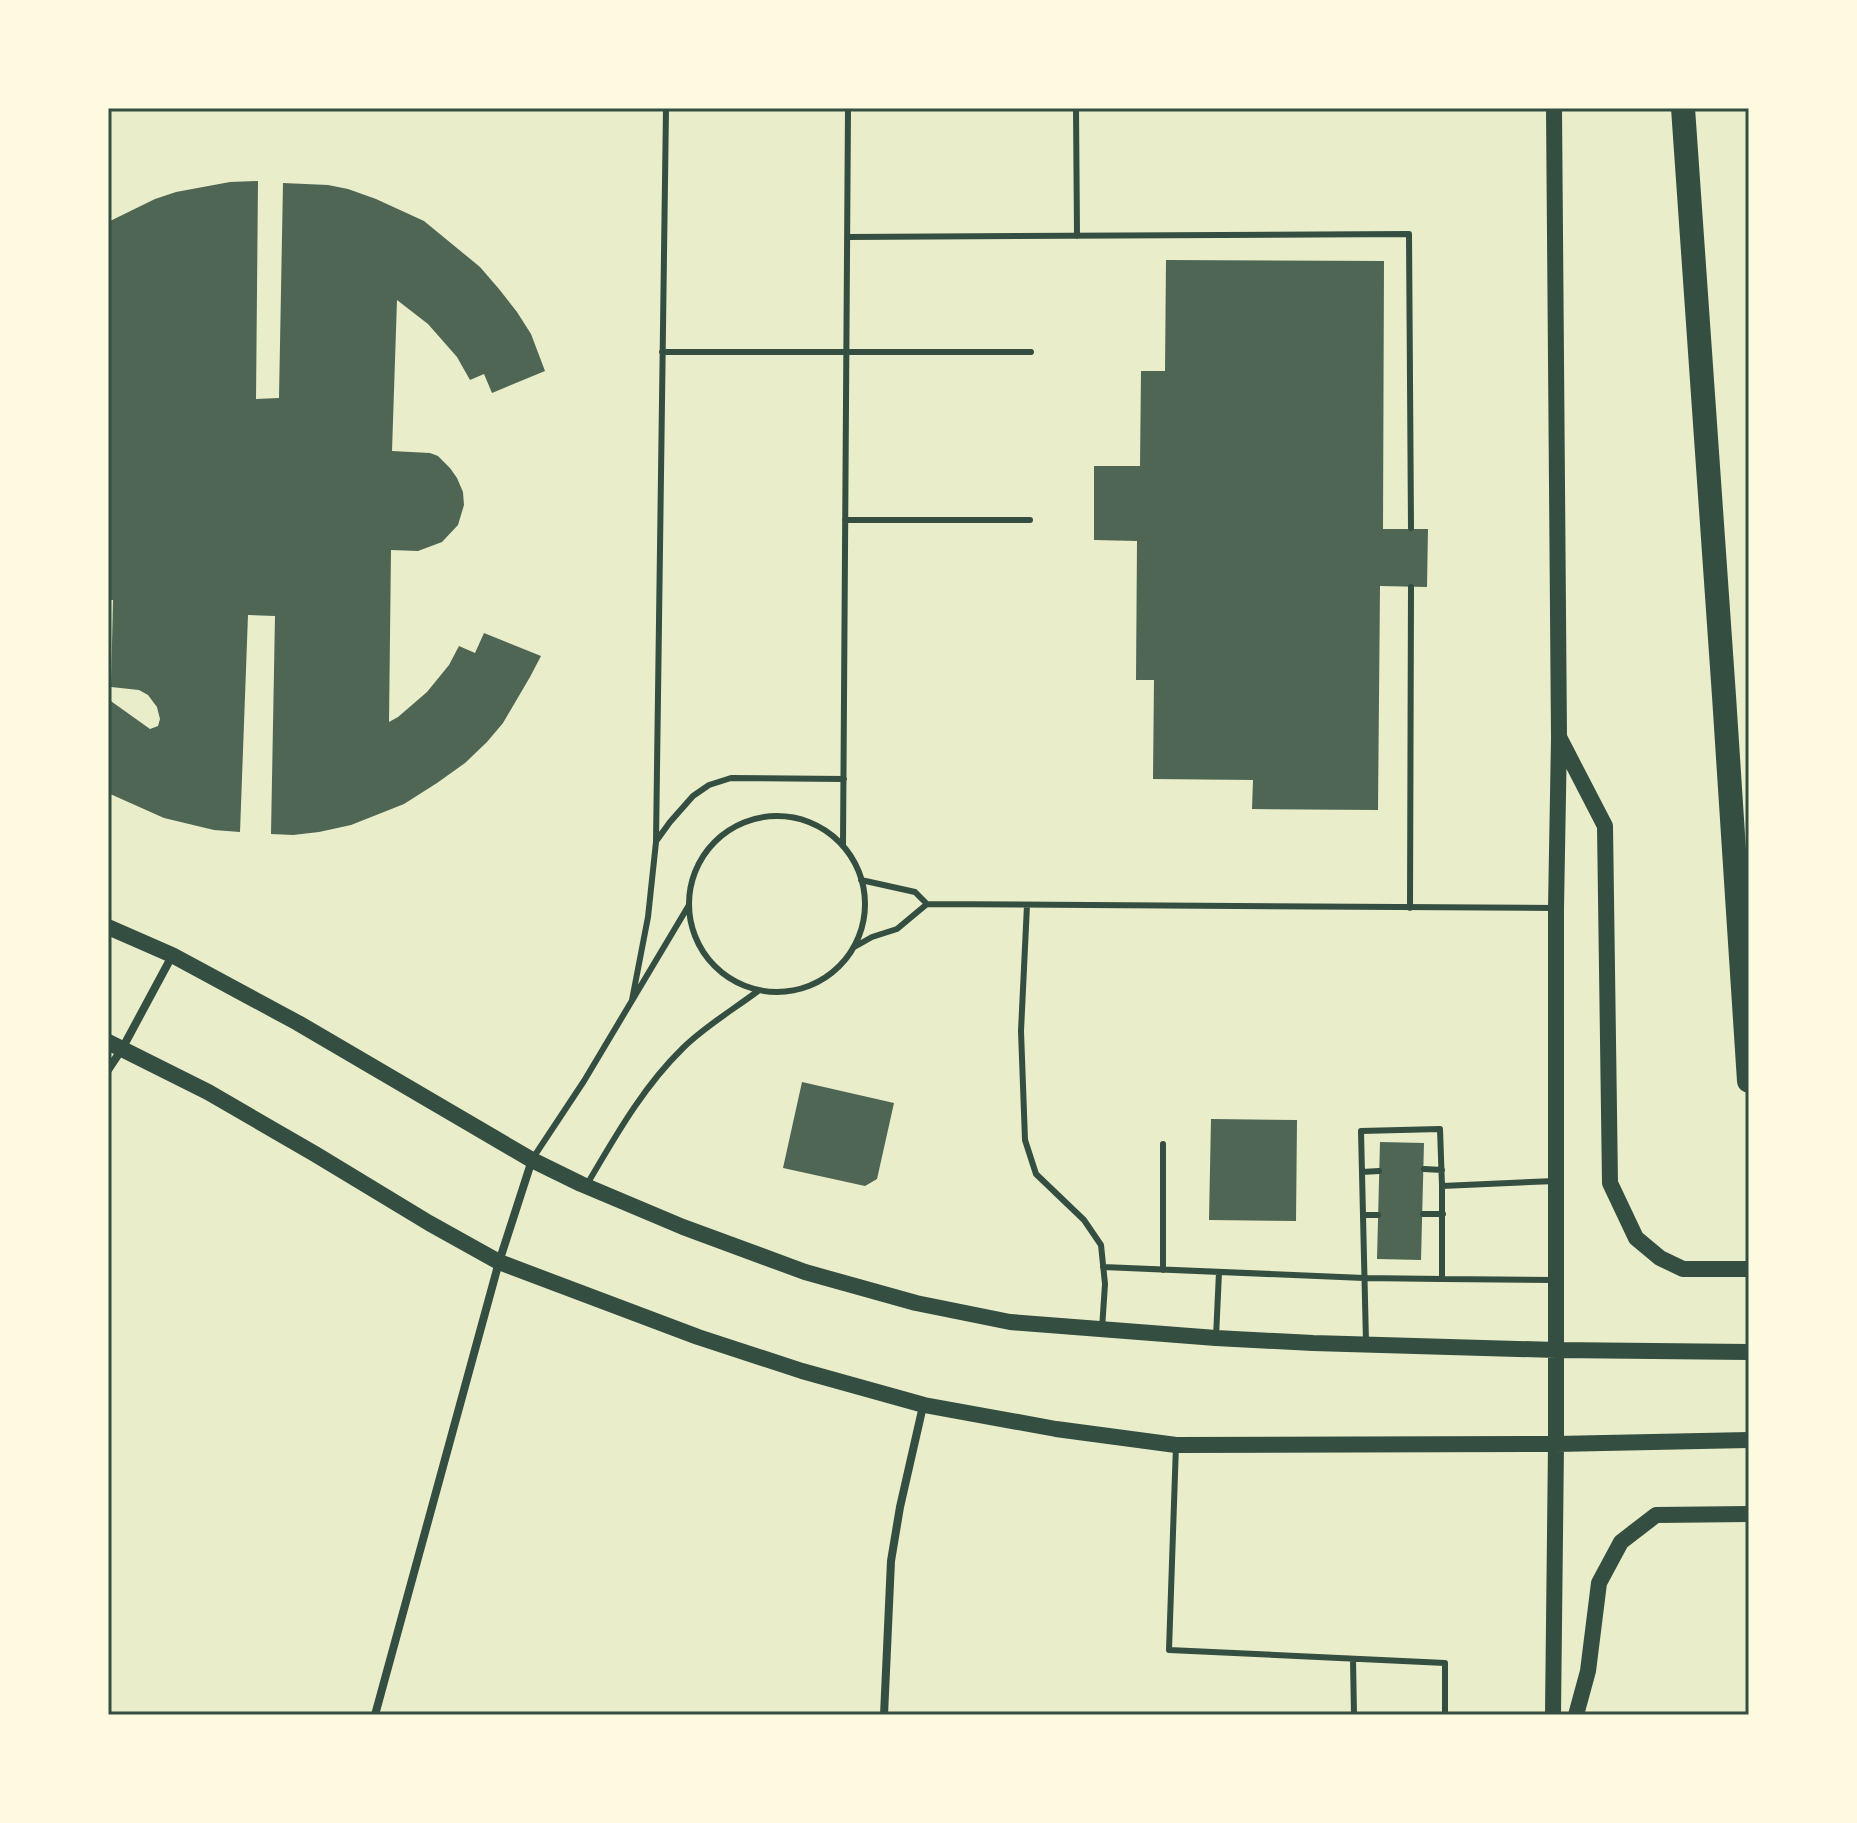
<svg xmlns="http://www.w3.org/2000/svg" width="1857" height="1823" font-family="Signika,sans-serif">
  <rect width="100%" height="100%" fill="#e9edc9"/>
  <path fill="#4f6655" d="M258,181L256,399L279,398L283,183L328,185L348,189L376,199L424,221L480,267L499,289L517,312L531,334L545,371L492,393L484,374L470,380L457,357L428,324L397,300L392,451L430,453L438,456L450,468L457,478L463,492L464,505L458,525L442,542L418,551L391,550L389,722L398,717L427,692L449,665L459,646L475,653L484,633L541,656L530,677L503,723L487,742L465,763L437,783L404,804L351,825L319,832L293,835L271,834L275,616L248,615L240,832L214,830L164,818L108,793V699L150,729L158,726L160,719L157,707L148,695L139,690L111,687L113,600H108V222L155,199L176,192L230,182Z
    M1166,260L1384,261L1383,529H1428L1427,587L1380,586L1378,810L1252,809L1253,780L1153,779L1154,680H1136L1137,541L1094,540V466H1140L1141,371H1165Z
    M802,1082L894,1103L877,1179L865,1186L783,1168Z
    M1211,1119L1297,1120L1296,1221L1209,1220Z
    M1380,1142L1424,1143L1421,1260L1377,1259Z"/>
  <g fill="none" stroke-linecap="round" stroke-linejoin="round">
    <path stroke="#344e41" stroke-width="6" d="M1076,108L1077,236
      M847,237L1409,234L1411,528
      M662,352H1031
      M845,520H1030
      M689 904a88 88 0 1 1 176 0a88 88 0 1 1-176 0Z
      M657,840L670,822L693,796L709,785L731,778L844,779
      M843,846L848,108
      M927,904L1556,908
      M1027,905L1021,1031L1025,1140L1036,1174L1084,1220L1101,1245L1105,1284L1102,1329
      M1410,908L1411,587
      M856,946L872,937L897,929L927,904L915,892L861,880
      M632,1000L648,917L656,842L666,108
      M533,1158L584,1081L689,905
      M1424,1169L1442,1170
      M1362,1172L1379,1171
      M586,1186C615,1137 642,1088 683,1048C704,1027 734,1009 758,991
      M1423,1214H1443
      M1363,1215H1378
      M1103,1267L1364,1278L1442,1279V1186
      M1163,1270V1144
      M1442,1279L1554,1280
      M1216,1337L1219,1272
      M1366,1342L1361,1131L1440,1129L1442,1186L1555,1181
      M1176,1445L1169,1650L1445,1663V1715
      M1353,1659L1354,1715"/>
    <path stroke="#344e41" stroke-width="8" d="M108,1070L122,1049L172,956
      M375,1715L499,1262L532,1160
      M884,1715L891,1561L900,1507L923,1406"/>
    <path stroke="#344e41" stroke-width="16" d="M1560,739L1605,826L1610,1183L1636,1238L1660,1258L1683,1269H1749
      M108,927L172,955L298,1023L532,1160L581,1184L683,1227L805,1272L916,1303L1010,1322L1216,1338L1313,1343L1556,1350L1749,1352
      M108,1042L208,1092L315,1154L429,1223L499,1262L698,1337L802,1371L924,1405L1056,1429L1176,1445L1556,1444L1749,1440
      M1553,1715L1556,1444V908L1559,738L1554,108
      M1576,1715L1588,1671L1599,1583L1621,1542L1656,1515L1749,1514"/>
    <path stroke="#344e41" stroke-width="24" d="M1683,108L1724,696L1749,1081"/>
  </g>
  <rect width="1857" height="1823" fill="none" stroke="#fefae0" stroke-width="220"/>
  <rect x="110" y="110" width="1637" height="1603" fill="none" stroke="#344e41" stroke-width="3"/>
</svg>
